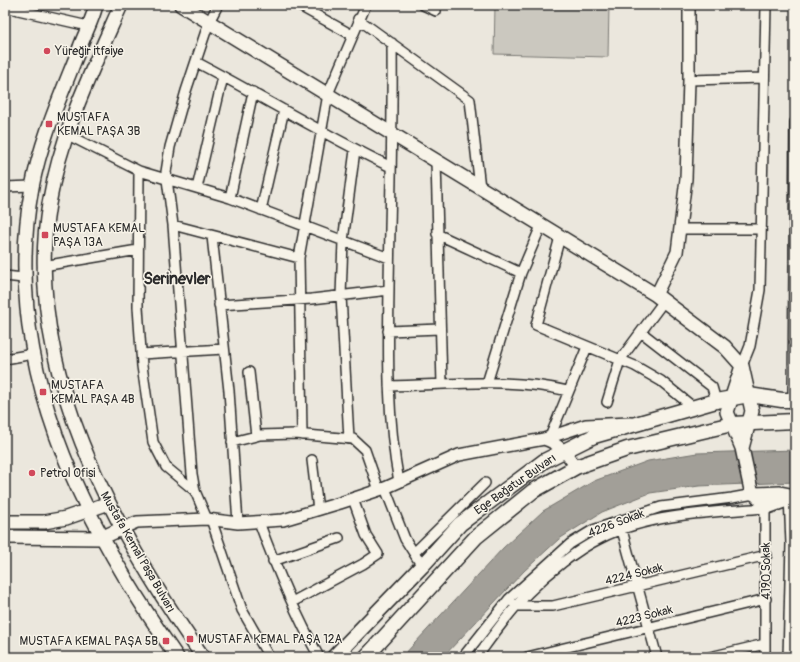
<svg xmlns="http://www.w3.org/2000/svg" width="800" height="662" font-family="Pangolin,sans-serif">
  <rect width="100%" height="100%" fill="#ebe7dd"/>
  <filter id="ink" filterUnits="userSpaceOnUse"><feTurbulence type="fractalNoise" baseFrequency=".025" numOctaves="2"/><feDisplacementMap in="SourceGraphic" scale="8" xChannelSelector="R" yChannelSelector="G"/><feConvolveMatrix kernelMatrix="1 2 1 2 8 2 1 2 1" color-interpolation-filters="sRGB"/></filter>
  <g filter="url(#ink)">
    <path fill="#cbc8bf" stroke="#7b7a75" d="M495,5H609L608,57L494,54Z"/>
    <path fill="#a29f98" stroke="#72716c" d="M795,450V482L699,486L650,493L602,512L559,539L524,571L443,657H402L503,548L543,511L594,481L648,461L697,453Z"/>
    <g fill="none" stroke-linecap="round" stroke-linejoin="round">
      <defs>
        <path id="minor" d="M298,5L352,35
          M423,5L436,11
          M5,7L88,26
          M358,19L470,100L480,188
          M392,43C393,125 390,207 389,288C388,353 387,418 399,482
          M196,62C261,96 324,135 391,167
          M689,80L764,78
          M66,134L139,171L230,198L389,258
          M436,161L442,384
          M139,171L138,307L142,366L153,442L166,467L195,491
          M5,187L32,186
          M197,188L223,77
          M230,198L253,92
          M261,210L284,110
          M173,225L299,258
          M680,229H761
          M437,234L521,273
          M212,236L229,391L238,523
          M560,237L536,325L635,366L661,381L693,407
          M43,266L138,250
          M5,276L23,278
          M219,305L312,299L389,290
          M388,331L440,329
          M641,332L712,387L716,401
          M141,354L224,349
          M5,359L33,354
          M742,366L750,346L760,290L766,5
          M249,372L256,436
          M487,383L521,273L541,226
          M389,386C449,385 510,377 568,391
          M793,400L795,122
          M607,402L620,360L664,301
          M302,435L299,258L328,94L366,5
          M550,437L587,347
          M349,439L341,296L343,241L355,150
          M232,442L260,435L295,434L353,439L365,450L379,490
          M312,460L318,510
          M385,488L405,539L422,566
          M207,519L195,491L192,474L173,225L166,172L170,147L186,91L209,22L218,5
          M211,519L242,610L269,657
          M259,522C276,568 295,613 319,657
          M622,530L657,657
          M414,553L485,483
          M273,561L339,538
          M292,602L363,564L378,554L366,535L353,499
          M514,604L516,606H553L767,555
          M463,657L509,599L570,544L593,530L661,507L732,498L754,494
          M477,657C493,635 509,612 528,593C548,573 576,550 601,538C649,514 713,512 765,508V657
          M527,657L766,599
          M710,657L765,644
          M788,657L791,544L789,495"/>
        <path id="tertiary" d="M656,295L677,252L686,179L689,80V5
          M544,439C560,444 567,454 576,467
          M123,528L137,522L207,519L238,523L283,520L340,503L385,488L459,455L544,439L586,425L630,423"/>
        <path id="secondary" d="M96,5C93,19 85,33 80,47C62,93 41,139 32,187C0,361 80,519 177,657
          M121,5C92,70 61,133 49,204C22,365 113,530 203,657
          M181,5L656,295L725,347L742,366L752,411L742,448
          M742,366L727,412L742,448L751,490L762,501L765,508L795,497
          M754,494L780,493L795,496
          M5,522H44L66,518L109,503
          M5,537L101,538L123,528"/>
        <path id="primary" d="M334,657L422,566L460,524L544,461L594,436L716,401L749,395L782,400H795
          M366,657L476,537L533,491L576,467L627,449L732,424L795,421"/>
      </defs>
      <use href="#minor" stroke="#2b2b2b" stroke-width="12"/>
      <use href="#tertiary" stroke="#2b2b2b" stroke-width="14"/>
      <use href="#secondary" stroke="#2b2b2b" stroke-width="16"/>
      <use href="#primary" stroke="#2b2b2b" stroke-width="17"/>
      <use href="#minor" stroke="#f7f3e8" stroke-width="9"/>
      <use href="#tertiary" stroke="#f7f3e8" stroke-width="11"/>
      <use href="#secondary" stroke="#f7f3e8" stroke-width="13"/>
      <use href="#primary" stroke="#f7f3e8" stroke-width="14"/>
    </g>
  </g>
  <g fill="#d1495b" stroke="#f7f3e8" stroke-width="1.5">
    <circle cx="47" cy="51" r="4"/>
    <rect x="45" y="120" width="8" height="8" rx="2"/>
    <rect x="41" y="231" width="8" height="8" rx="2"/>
    <rect x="39" y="388" width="8" height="8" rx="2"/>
    <circle cx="32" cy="473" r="4"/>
    <rect x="186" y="635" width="8" height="8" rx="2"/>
    <rect x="162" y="637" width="8" height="8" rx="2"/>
  </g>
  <g text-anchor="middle" stroke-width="3" stroke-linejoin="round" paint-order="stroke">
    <g font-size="12" fill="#2b2b2b" stroke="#f7f3e8" text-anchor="start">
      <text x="55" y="55">Yüreğir itfaiye</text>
      <text x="57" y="121">MUSTAFA<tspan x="57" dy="14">KEMAL PAŞA 3B</tspan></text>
      <text x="53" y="232">MUSTAFA KEMAL<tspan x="53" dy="14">PAŞA 13A</tspan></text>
      <text x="51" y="389">MUSTAFA<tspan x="51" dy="14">KEMAL PAŞA 4B</tspan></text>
      <text x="40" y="477">Petrol Ofisi</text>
      <text x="198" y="643">MUSTAFA KEMAL PAŞA 12A</text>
      <text x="158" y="645" text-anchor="end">MUSTAFA KEMAL PAŞA 5B</text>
    </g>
    <g font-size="12" fill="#2b2b2b" stroke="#f7f3e8">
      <text transform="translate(515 484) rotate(-35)" y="4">Ege Bağatur Bulvarı</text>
      <text transform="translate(616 523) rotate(-21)" y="4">4226 Sokak</text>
      <text transform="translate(138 552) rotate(60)" y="4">Mustafa Kemal Paşa Bulvarı</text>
      <text transform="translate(766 571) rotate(-90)" y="4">4190 Sokak</text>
      <text transform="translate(634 574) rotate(-14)" y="4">4224 Sokak</text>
      <text transform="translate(644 616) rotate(-14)" y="4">4223 Sokak</text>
    </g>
    <g font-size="16" font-weight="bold" fill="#2b2b2b" stroke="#f7f3e8">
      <text x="177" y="284">Serinevler</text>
    </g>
  </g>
  <rect width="800" height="662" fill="none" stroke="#f7f3e8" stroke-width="20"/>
  <rect x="10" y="10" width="780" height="642" fill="none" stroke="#2b2b2b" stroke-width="1.5" filter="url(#ink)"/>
</svg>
